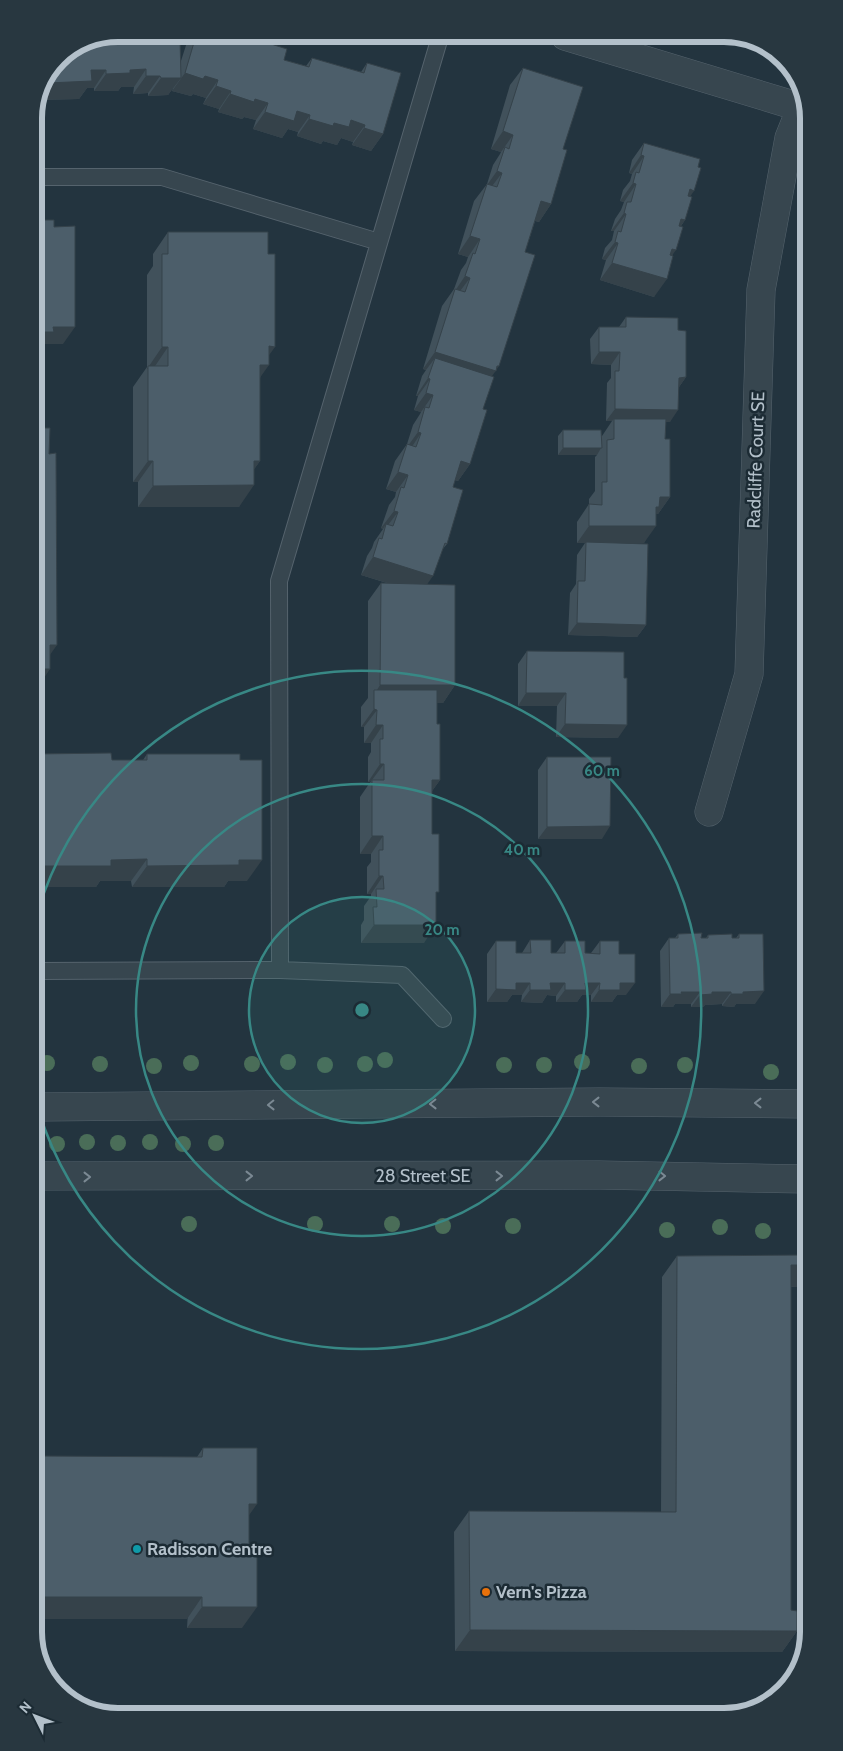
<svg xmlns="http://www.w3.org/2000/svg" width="843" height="1751" font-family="Cabin,sans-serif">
  <rect width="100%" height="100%" fill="#23343f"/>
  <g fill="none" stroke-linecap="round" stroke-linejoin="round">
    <defs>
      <path id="service" d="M34,177H162L379,242
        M280,970L402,975L443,1019
        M37,971L280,970L279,581L440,37"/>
      <path id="minor" d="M565,36L803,108
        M709,812L749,674L761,290L789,138L801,108"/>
      <path id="tertiary" d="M38,1107L600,1102L807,1104
        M38,1176L599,1175L807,1179"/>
    </defs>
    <use href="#service" stroke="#55636d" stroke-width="18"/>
    <use href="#minor" stroke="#55636d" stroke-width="29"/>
    <use href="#tertiary" stroke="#55636d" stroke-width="29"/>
    <use href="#service" stroke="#37464f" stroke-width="16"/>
    <use href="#minor" stroke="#37464f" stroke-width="28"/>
    <use href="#tertiary" stroke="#37464f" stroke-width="28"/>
  </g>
  <g fill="#4a6d58">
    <circle cx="385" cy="1060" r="8"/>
    <circle cx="288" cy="1062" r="8"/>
    <circle cx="582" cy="1062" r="8"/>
    <circle cx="47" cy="1063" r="8"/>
    <circle cx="191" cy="1063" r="8"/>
    <circle cx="100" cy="1064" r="8"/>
    <circle cx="252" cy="1064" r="8"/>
    <circle cx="365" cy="1064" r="8"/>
    <circle cx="325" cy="1065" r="8"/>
    <circle cx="504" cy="1065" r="8"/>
    <circle cx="544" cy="1065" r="8"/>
    <circle cx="685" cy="1065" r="8"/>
    <circle cx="154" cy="1066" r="8"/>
    <circle cx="639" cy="1066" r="8"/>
    <circle cx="771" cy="1072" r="8"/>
    <circle cx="87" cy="1142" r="8"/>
    <circle cx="150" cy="1142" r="8"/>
    <circle cx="118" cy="1143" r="8"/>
    <circle cx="216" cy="1143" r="8"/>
    <circle cx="57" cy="1144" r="8"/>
    <circle cx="183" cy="1144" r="8"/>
    <circle cx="189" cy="1224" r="8"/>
    <circle cx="315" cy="1224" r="8"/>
    <circle cx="392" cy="1224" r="8"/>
    <circle cx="443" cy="1226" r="8"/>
    <circle cx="513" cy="1226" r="8"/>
    <circle cx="720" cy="1227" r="8"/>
    <circle cx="667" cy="1230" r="8"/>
    <circle cx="763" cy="1231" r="8"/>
  </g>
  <path fill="#41515b" d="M252,38L284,60L306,66L312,58L361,72L367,63L383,134L371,151L352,145L353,142L341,138L337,145L323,141L321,144L297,136L298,132L288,129L282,138L253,129L256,120L244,117L242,119L218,112L219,109L203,104L206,98L193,94L191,96L172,91L173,88L168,95L148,96V93L133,94L134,87H121L118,91H94V88H87L79,99L40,100L59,58L180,64L188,39Z
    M523,68L563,149L551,204L539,222L535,221L525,252L483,409L470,464L458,481L455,480L453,487L447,544L442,550L427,584L455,685L443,703H437V724L440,780L432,791V834L436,897L424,943H361V925L364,920V906L371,896V894H367V867L371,862V854H360V797L371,781L368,782V757L371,752V743H364V727H361V707L368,698V601L381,583L390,584L361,575L367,556L372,548L374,542L383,529L381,528L389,505L395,497L396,492L386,489L395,461L407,444L413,425L420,414L421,412L414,410L418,396H416L422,376L426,370L423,369L442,306L454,289L461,270L466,263L468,257L458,254L474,201L487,184L493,165L500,154L501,152L491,149L510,85Z
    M644,143L690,197L685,220L681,226L672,256L654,297L600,280L606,260L602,259L605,248L612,240L614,231H611L615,219L621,210L624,202L620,201L623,190L630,181L632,174L629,173L632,160Z
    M168,232L269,355L260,378V461L254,469L239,507H138V482H133V387L147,367V275L153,266V254Z
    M626,317L678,330L686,377L679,387L670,422H666L665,439L670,497L658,514H656L644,543H608L646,625L637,637L568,635L570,593L576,584L577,555L585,543H577V522L589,504V499L595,491V457L597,455H558V436L563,430L602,436L612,421H606L607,383L611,378V365L591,364L590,339L599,327H619Z
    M527,651L624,678L618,738L556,737L557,706H518V664Z
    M36,754L112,760H143L147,754L240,760L247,881H228L224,887H132L131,881H100L96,887H37Z
    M547,757L602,839H538V770Z
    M678,934L701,938H706L708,935L732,938H736L739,934L755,1004H736L734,1007L722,1006V1004L705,1005L703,1007H691V1004H675L673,1007H661L660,951L669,938H675Z
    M530,940L551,953H556L565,941L585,953H591L600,941L619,954L626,995H617L612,1002H591V995H582L577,1002H556V996L547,995L542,1003L521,1002L522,995H512L507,1002H487V954L496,941L516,953H522Z
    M808,1255L809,1633L797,1673L798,1287H791V1610L797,1631L782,1652L455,1651L454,1532L469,1511L661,1512L662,1277L677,1256Z
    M203,1448L249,1516L242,1628H187L197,1457Z"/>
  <path fill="#35424a" d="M146,69L134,87H121L118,91H94L106,74L130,70Z
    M91,70H106L94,88H87L79,99L40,100L48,83Z
    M185,73L205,76L218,80L206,98L193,94L191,96L172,91Z
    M146,76H160L148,93L133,94Z
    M161,78H181L168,95L148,96Z
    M216,86L231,91L219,109L203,104Z
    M230,94L255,99L268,103L256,120L244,117L242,119L218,112Z
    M297,111L310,115L298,132L288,129L282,138L253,129L265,112Z
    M309,119L334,123L351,120L365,125L353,142L341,138L337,145L323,141L321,144L297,136Z
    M364,128L383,134L371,151L352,145Z
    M503,131L513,135L501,152L491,149Z
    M641,155L644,156L632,174L629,173Z
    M497,171L502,173L489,190L485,188Z
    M633,183L636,184L624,202L620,201Z
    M690,189L694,191L682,208Z
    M541,201L551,204L539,222L529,219Z
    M624,213L626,214L614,231H611Z
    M681,219L685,220L673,237Z
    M470,236L480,239L468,257L458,254Z
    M615,242L618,243L606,260L602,259Z
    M672,249L676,250L664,267Z
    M612,263L667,279L654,297L600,280Z
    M465,276L470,278L457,295L453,294Z
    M53,327H75L63,344H45L41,350H35V332Z
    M269,346L275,347L262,365H269L254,386L245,387Z
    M162,347H168L153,369H147Z
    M435,352L497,366H499L484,388L435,358L426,370L423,369Z
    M599,352H620L611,365L591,364Z
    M686,377L677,390L679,378Z
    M428,378L430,379L418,396H416Z
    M426,393L433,395L421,412L414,410Z
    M615,409L678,410L670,422L614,421V419L612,421H606Z
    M418,432L421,433L409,451L405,450Z
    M563,448H601L597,455H558Z
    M148,461H153L138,482H133Z
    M254,461H260L245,482Z
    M461,461L470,464L458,481L449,478Z
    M398,472L408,475L396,492L386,489Z
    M254,485L239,507H138L153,486Z
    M660,497H670L658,514H654L647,524Z
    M394,511L398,512L385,529L386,524L383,529L381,528Z
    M589,526H656L644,543H577Z
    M373,557L433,576L421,593L361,575Z
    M577,623L646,625L637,637L568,635Z
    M50,645H57L42,666Z
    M36,669H50L36,690Z
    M380,685H455L443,703H374V695Z
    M526,693H566L557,706H518Z
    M374,709L377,710L364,727H361Z
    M565,724L627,725L618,738L556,737Z
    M376,725H383L371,743H364Z
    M380,764H384L372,780L371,781L368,782Z
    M432,780H440L427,798Z
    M610,826L602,839H538L547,827Z
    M372,836H383L371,854H360Z
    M147,859L131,881H100L96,887H37V866L111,860Z
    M239,860H262L247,881H228L224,887H132L147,866Z
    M379,876H383L371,894H367Z
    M374,925H436L424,943H361Z
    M516,983H530L522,995H512L507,1002H487L496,989Z
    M550,983H565L556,996L547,995L542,1003L521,1002L530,990Z
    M585,983H600L591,995H582L577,1002H556L565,990Z
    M620,983H635L626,995H617L612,1002H591L599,990Z
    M764,991L755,1004H736L734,1007L722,1006L731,994L743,992Z
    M681,992H700L691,1004H675L673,1007H661L670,994Z
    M712,992H731L722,1004L705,1005L703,1007H691L700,995Z
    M791,1265H808V1273L798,1287L776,1286Z
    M249,1504H257L242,1525Z
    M40,1597H202L187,1619H40Z
    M202,1607H257L242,1628H187Z
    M470,1630L797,1631L782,1652L455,1651Z"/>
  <path fill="#4c5e6a" stroke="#35424a" d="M252,38L287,49L284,60L309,67L312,58L364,73L367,63L401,73L383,134L364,128L365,125L351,120L349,127L334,123L333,126L309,119L310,115L297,111L294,121L265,112L268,103L255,99L254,102L230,94L231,91L216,86L218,80L205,76L203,79L185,73L195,39Z
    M180,39L181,78H161L160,76H146V69L130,70V73L106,74V70H91L92,81L48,83L59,58L86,40Z
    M523,68L583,87L563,149L567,150L551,204L541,201L525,252L535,255L499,366H497L496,371L435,352L455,289L465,292L470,278L465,276L473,253L475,254L480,239L470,236L487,184L497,187L502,173L497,171L505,147L509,149L513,135L503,131Z
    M644,143L700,159L698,167L701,168L694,191L690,189L688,196L692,197L685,220L681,219L679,226L683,227L676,250L672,249L670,255L673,256L667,279L612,263L618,243L615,242L618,231L621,232L626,214L624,213L627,202H631L636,184L633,183L636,172L639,173L644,156L641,155Z
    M34,220H54V227L75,226V327H53L54,332H35Z
    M168,232H268V254H275V347L269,346V365H260V461H254V485L153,486V461H148V366H168V347H162V254H168Z
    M626,317L678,318V330L686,331V377L679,378L678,410L615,409V371H619L620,352H599V327H626Z
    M435,358L494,377L483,409L487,410L470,464L461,461L453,487L463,490L447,544L445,543L433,576L373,557L379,538L382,539L386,524L393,526L398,512L394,511L401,487L404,488L408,475L398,472L407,444L416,447L421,433L418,432L425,407L429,408L433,395L426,393L430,379L428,378Z
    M614,419H666L665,439H670V497H660L659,507H656V526H589V504L602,505V482H607V440L614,439Z
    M35,428H50L49,454L56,453L57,645H50V669H36Z
    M563,430H601L602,448H563Z
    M586,542L648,544L646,625L577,623L578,581H585Z
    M381,583L455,585V685H380Z
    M527,651L624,652V678H627V725L565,724L566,693H526Z
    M374,690H437V724H440V780H432V834H439V892H436V925H374L373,907H377L376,889H384L383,876H379V850H383V836H372V780H384V764H380V739H383V725H376L377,710L374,709Z
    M111,753L112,760H147V754H240V760H262V860H239V865L147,866V859L111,860V866H37L36,754Z
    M547,757H611L610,826L547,827Z
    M702,933L701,938H708V935L732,934V938H739V934H763L764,991L743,992V994H731V992H712V994L700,995V992H681L682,994H670L669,938H678V934Z
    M530,940H551V953H565V941H585V953L600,954V941H619V954H635V983H620V990H599L600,983H585L586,990H565V983H550L551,990H530V983H516V990L496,989V941H516V953H531Z
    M808,1255V1265H791V1610L797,1611V1631L470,1630L469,1511L676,1512L677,1256Z
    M203,1448H257V1504H249V1552H257V1607H202V1597H40L39,1456L202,1457Z"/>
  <defs><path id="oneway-chevron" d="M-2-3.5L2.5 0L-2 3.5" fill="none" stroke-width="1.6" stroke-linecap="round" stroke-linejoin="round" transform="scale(1.25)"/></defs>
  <g stroke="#7b8993">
    <use href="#oneway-chevron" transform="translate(596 1102) rotate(180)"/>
    <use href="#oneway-chevron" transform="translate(758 1103) rotate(-180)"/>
    <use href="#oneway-chevron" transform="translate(433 1104) rotate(179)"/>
    <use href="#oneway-chevron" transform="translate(271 1105) rotate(179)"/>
    <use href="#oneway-chevron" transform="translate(249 1176)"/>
    <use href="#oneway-chevron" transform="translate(499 1176)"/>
    <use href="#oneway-chevron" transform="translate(662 1176) rotate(1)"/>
    <use href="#oneway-chevron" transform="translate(87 1177)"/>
  </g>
  <circle cx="362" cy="1010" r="113" fill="#388885" fill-opacity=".12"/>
  <g fill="none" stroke="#388885" stroke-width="2.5">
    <circle cx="362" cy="1010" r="113"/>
    <circle cx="362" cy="1010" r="226"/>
    <path d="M38 911A339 339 0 1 1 39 1112"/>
  </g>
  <circle fill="#0f9aa8" stroke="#1c2b34" stroke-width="2" cx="137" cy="1549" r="5"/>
  <circle fill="#e8710a" stroke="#1c2b34" stroke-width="2" cx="486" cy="1592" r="5"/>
  <g text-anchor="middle" stroke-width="5" stroke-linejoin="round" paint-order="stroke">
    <g font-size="18" fill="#b3c0ca" stroke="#1c2b34">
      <text transform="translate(756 460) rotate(-88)" y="6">Radcliffe Court SE</text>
      <text x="423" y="1182">28 Street SE</text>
    </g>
    <g font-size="18" font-weight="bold" fill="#b3c0ca" stroke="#1c2b34" text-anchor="start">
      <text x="147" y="1555">Radisson Centre</text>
      <text x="496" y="1598">Vern's Pizza</text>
    </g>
  </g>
  <path d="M0 0H843V1751H0ZM118 42H724A76 76 0 0 1 800 118V1632A76 76 0 0 1 724 1708H118A76 76 0 0 1 42 1632V118A76 76 0 0 1 118 42Z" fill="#283740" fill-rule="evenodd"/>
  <path fill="none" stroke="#b3c0ca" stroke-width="6" d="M118 42H724A76 76 0 0 1 800 118V1632A76 76 0 0 1 724 1708H118A76 76 0 0 1 42 1632V118A76 76 0 0 1 118 42Z"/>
  <circle cx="362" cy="1010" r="8" fill="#388885" stroke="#1c2b34" stroke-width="2.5"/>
  <g font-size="15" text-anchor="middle" font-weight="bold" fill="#388885" stroke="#1c2b34" stroke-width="5" stroke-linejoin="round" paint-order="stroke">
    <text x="602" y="776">60 m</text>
    <text x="522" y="855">40 m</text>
    <text x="442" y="935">20 m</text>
  </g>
  <g transform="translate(35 1716) rotate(312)" stroke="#1c2b34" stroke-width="4" paint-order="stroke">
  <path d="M0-4L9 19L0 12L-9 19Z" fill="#b3c0ca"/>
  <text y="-8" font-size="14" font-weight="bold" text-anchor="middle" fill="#b3c0ca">N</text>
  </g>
</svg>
